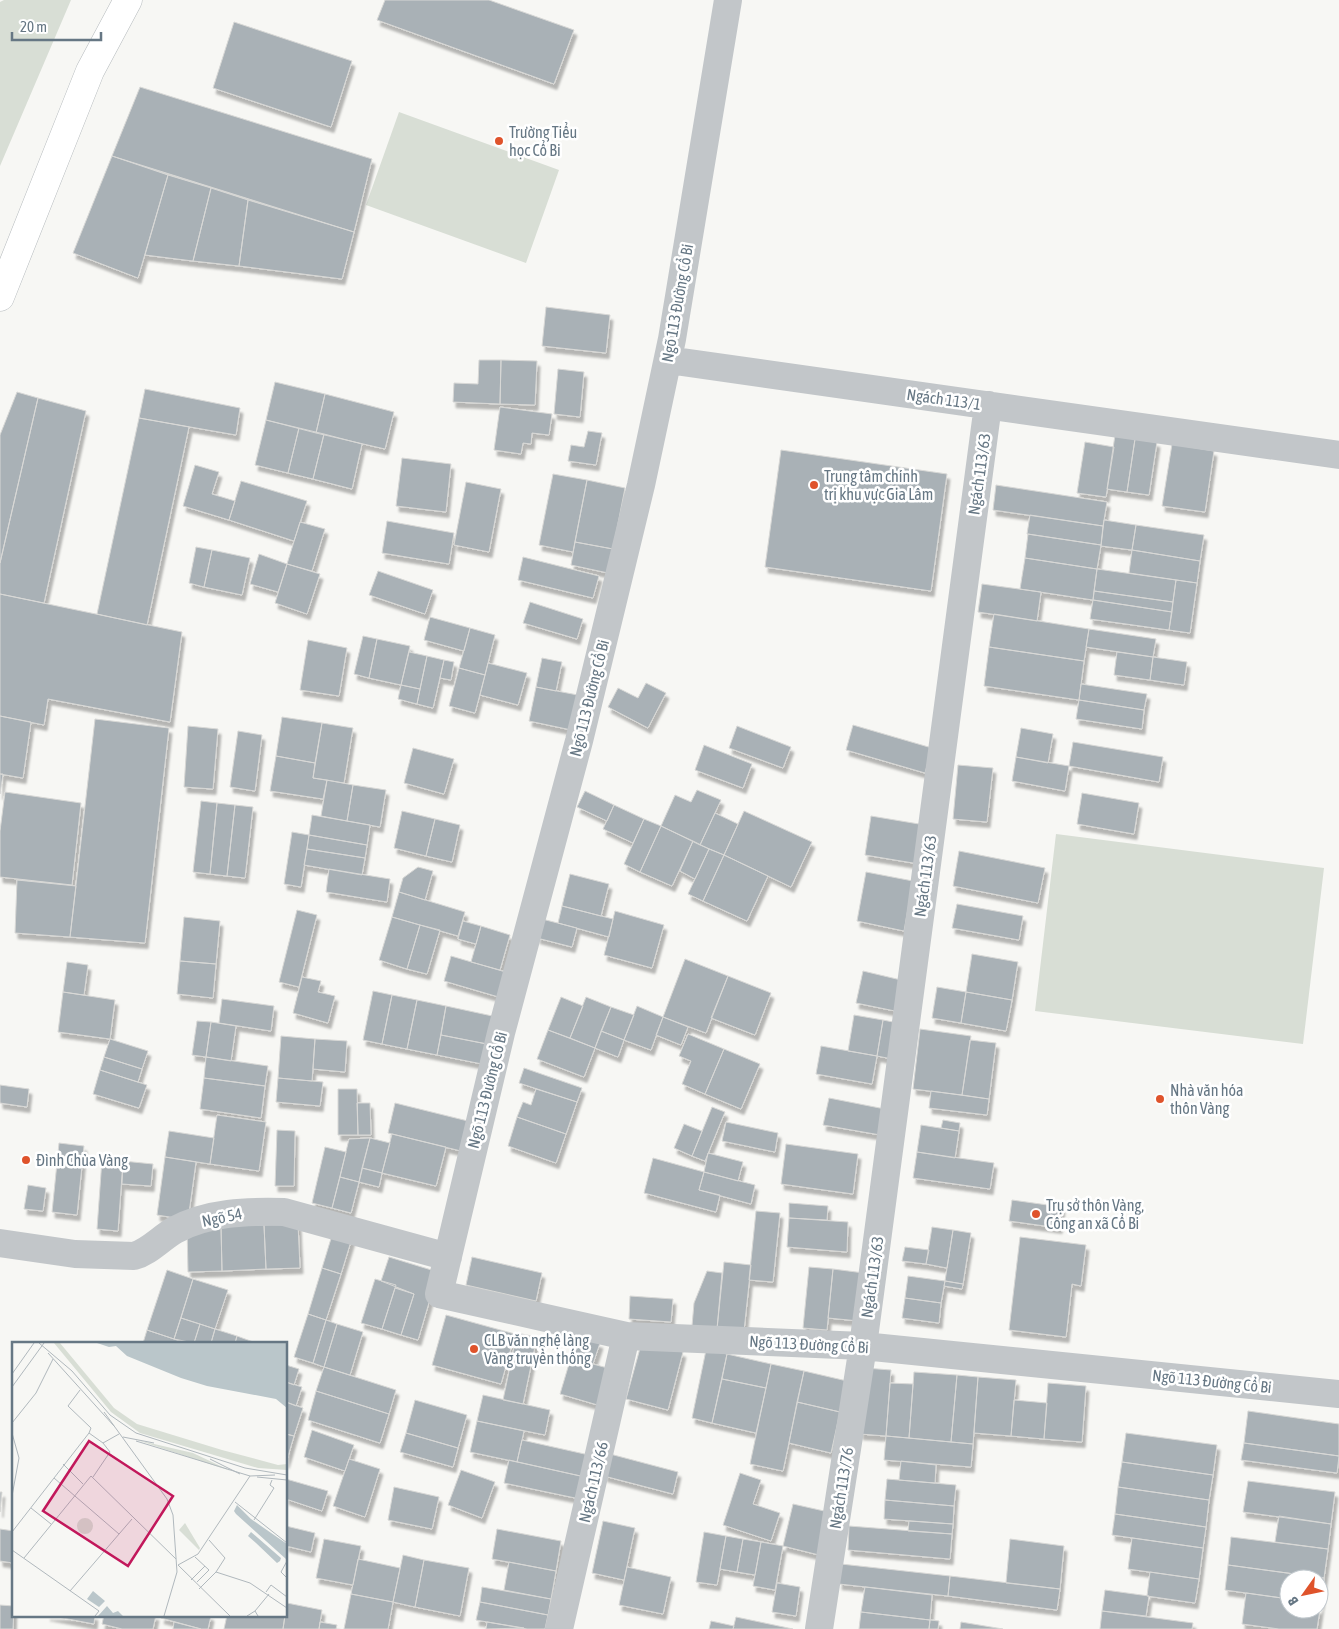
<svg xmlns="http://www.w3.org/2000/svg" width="1339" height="1629" font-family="'Asap Condensed',sans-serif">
  <defs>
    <filter id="shadow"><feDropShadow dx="3" dy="5.5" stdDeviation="1" flood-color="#0004"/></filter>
  </defs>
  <rect width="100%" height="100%" fill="#f7f7f4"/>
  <path fill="#d8ded5" d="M4,0H71L0,166V2Z
    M399,112L559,170L526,263L366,205Z
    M1056,834L1324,868L1303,1044L1035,1011Z"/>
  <path fill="#a9b1b6" stroke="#d8d8d6" filter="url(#shadow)" d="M385,0H489L574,30L554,84L377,20Z
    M234,22L352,61L331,127L213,88Z
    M140,87L372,159L354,232L112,156Z
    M112,156L168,175L138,278L73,253Z
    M168,175L211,188L193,261L145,255Z
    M211,188L248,200L239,266L193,261Z
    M248,200L354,232L342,279L239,266Z
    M546,307L610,315L606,353L542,346Z
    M479,360H501L500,404L453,402L454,383L478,384Z
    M501,360L537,361L535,405L500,404Z
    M558,369L584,372L580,417L554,414Z
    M275,382L325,394L316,433L266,420Z
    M145,389L240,408L236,435L139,418Z
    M17,392L38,398L0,563V435Z
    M325,394L394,412L385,449L316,433Z
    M38,398L86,411L44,603L0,594V563Z
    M500,407L552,414L549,435L532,433L531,444L523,443L521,454L494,450Z
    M139,418L189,427L147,625L97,614Z
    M266,420L299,428L288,473L255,465Z
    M299,428L324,434L313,479L288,473Z
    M588,431L602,433L596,465L568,461L571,445L584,447Z
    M324,434L362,444L352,489L313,479Z
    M1115,435L1135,439L1127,492L1107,489Z
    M1135,439L1157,442L1149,495L1127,492Z
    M1085,442L1114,447L1106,497L1077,493Z
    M1172,444L1214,451L1205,512L1162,506Z
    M781,450L947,474L931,591L765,567Z
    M402,458L451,464L446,512L396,506Z
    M195,465L219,472L212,494L235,501L229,520L183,506Z
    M553,474L587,480L573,552L539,545Z
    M587,480L625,488L613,549L575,542Z
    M241,481L307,501L294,541L229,520Z
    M466,482L501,489L489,552L454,545Z
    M996,485L1107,502L1103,526L993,510Z
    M1030,515L1103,526L1101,545L1027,534Z
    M1104,520L1136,525L1132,550L1101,546Z
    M387,521L454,533L449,564L382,553Z
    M300,522L325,529L312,571L287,564Z
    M1136,525L1204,535L1200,561L1132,550Z
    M1028,534L1101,545L1097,569L1025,558Z
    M575,542L613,549L608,573L571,565Z
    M196,547L212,550L204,587L189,583Z
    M212,550L250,558L242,595L204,587Z
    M1132,550L1200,561L1197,583L1129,573Z
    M259,554L287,564L278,592L250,584Z
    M523,557L599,576L593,598L518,580Z
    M1025,558L1097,569L1093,600L1020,589Z
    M287,564L320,574L307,614L275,603Z
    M1097,569L1176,580L1173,602L1094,591Z
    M378,571L433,590L425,614L369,595Z
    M1176,580L1197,583L1190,633L1169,630Z
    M982,584L1041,592L1037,621L978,612Z
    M1094,591L1173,602L1172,612L1093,600Z
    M0,594L182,632L170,722L48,699L44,725L0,716Z
    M1093,600L1172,612L1169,630L1090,619Z
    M530,602L583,619L577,639L523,623Z
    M994,614L1089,629L1084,661L989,647Z
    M430,617L470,628L464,651L424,640Z
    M470,628L495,635L485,675L459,668Z
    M1089,629L1156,639L1153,657L1086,647Z
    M363,636L377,639L369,678L354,674Z
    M377,639L410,646L401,685L369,678Z
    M308,640L347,648L339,696L300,690Z
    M989,647L1084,661L1079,700L984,686Z
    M409,652L427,656L420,689L401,685Z
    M1117,652L1153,657L1150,680L1114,675Z
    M427,656L444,660L433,708L417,704Z
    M1153,657L1187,662L1184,685L1150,680Z
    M542,658L562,662L556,691L536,687Z
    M444,660L454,662L451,680L440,678Z
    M488,663L527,673L518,705L480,695Z
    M459,668L485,675L475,713L449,706Z
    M646,683L666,693L648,728L608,707L618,688L638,698Z
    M1081,684L1147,694L1144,710L1079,700Z
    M401,685L420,689L417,704L398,699Z
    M536,687L583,696L576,731L529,721Z
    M1079,700L1144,710L1142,729L1076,719Z
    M0,716L31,722L23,778L0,774Z
    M282,717L322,723L315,763L276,756Z
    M95,719L169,728L145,943L70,937Z
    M322,723L353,728L344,783L313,778Z
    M853,725L932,748L925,773L846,750Z
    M188,726L218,729L213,789L184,787Z
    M737,726L791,747L783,768L729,748Z
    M1021,728L1053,734L1048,763L1016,757Z
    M238,731L262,735L255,791L230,787Z
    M1073,742L1163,757L1159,782L1069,766Z
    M704,745L752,764L743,788L695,770Z
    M413,748L454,759L444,794L404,783Z
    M276,756L315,763L313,778L327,780L323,799L270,791Z
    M1016,757L1069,766L1065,791L1012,781Z
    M958,765L993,768L987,822L953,819Z
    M0,774H3L0,794Z
    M327,780L353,785L347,821L321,816Z
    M353,785L386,790L380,827L347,821Z
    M697,790L721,800L700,845L661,826L675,795L691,802Z
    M585,791L614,805L607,821L577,807Z
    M5,792L81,803L72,885L0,877V831Z
    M1082,793L1139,803L1134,834L1077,824Z
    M201,801L217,803L210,874L193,872Z
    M217,803L235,805L227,876L210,874Z
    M235,805L253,807L245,878L227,876Z
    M614,805L644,819L633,843L603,829Z
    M402,811L435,819L426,856L394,848Z
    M744,811L812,842L791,887L724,855Z
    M715,813L738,824L724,855L700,845Z
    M312,815L370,825L367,845L309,835Z
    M871,816L925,825L919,864L865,855Z
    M435,819L460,825L452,862L426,856Z
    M644,819L661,826L640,872L624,864Z
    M661,826L693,841L672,886L640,872Z
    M292,832L309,835L301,887L284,884Z
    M309,835L367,845L365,858L307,849Z
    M693,841L709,849L695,879L680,871Z
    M307,849L365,858L362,875L304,865Z
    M709,849L724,855L703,901L688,894Z
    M959,851L1045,868L1038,903L953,886Z
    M724,855L768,876L747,921L703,901Z
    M418,867L433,871L425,900L399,892L403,878Z
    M329,869L390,879L387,902L326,892Z
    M866,872L913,881L904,931L857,921Z
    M570,874L609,884L601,916L562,906Z
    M17,880L76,886L70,937L15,933Z
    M399,892L465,912L458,936L392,917Z
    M957,904L1023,916L1019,940L952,928Z
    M562,906L613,919L609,937L558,923Z
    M297,910L317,915L299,987L279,982Z
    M615,911L664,925L652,968L604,955Z
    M184,917L220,921L216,964L180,961Z
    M392,917L420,925L407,969L379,960Z
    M542,919L577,928L572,947L537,938Z
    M463,921L481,926L476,944L458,939Z
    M420,925L440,930L427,974L407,969Z
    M481,926L510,935L500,970L471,962Z
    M972,954L1018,962L1012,1000L966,992Z
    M451,956L509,973L502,998L444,981Z
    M685,959L728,976L706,1033L663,1017Z
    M180,961L216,964L213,998L177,994Z
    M67,962L88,965L84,995L63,992Z
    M863,971L901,980L895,1011L856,1003Z
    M728,976L771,993L755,1035L711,1018Z
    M302,977L321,981L318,992L335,996L328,1023L293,1013Z
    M937,987L966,992L961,1023L932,1018Z
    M373,991L392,995L382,1044L363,1040Z
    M63,992L115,1000L110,1039L58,1032Z
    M966,992L1012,1000L1006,1031L961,1023Z
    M392,995L417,1000L407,1049L382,1044Z
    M561,997L583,1006L570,1038L548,1030Z
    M586,997L611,1007L595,1048L570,1038Z
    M222,999L274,1006L271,1031L219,1023Z
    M417,1000L446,1006L437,1055L407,1049Z
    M446,1006L497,1017L492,1045L441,1035Z
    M637,1006L663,1017L651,1050L624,1040Z
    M611,1007L634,1015L624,1040L601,1031Z
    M854,1015L883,1020L877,1056L848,1051Z
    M663,1017L688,1027L681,1045L656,1035Z
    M883,1020L903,1024L897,1060L877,1056Z
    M197,1021L211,1022L206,1057L192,1055Z
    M211,1022L236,1026L231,1061L206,1057Z
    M920,1029L971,1036L962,1095L913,1089Z
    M548,1030L595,1048L584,1077L537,1059Z
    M601,1031L624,1040L618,1057L595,1048Z
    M688,1034L724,1049L705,1094L682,1084L691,1061L679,1056Z
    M441,1035L492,1045L487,1065L437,1055Z
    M281,1036L315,1039L312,1081L278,1078Z
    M110,1039L148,1051L142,1069L104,1057Z
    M315,1039L347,1041L345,1072L313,1069Z
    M970,1040L996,1043L989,1099L962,1095Z
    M821,1046L877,1056L872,1084L816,1074Z
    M724,1049L760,1064L741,1109L705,1094Z
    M104,1057L142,1069L138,1082L100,1070Z
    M206,1057L268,1066L265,1086L204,1078Z
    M524,1068L582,1088L577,1102L519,1083Z
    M100,1070L147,1085L139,1108L93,1094Z
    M204,1078L265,1086L261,1118L200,1109Z
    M278,1078L323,1082L320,1106L276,1102Z
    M0,1085L29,1089L27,1107L0,1103Z
    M338,1089H357L358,1135H338Z
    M536,1089L577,1102L566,1134L517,1117L523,1102L531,1105Z
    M931,1091L989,1099L987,1115L929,1108Z
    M829,1098L890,1110L886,1136L823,1125Z
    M357,1103H370L371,1135H358Z
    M395,1103L476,1123L469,1153L388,1133Z
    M712,1107L725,1112L705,1161L692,1156Z
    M217,1115L266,1122L259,1171L210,1164Z
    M517,1117L566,1134L556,1163L508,1146Z
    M943,1120L960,1123L959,1131L941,1128Z
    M726,1122L778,1133L775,1152L722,1141Z
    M684,1124L702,1131L692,1156L674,1148Z
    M921,1125L959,1131L955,1158L917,1152Z
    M277,1130L295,1131L294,1186H275Z
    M169,1131L214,1138L210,1164L165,1157Z
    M392,1134L446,1147L436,1186L382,1173Z
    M370,1138L359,1182L340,1177L349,1139Z
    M370,1138L390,1143L382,1173L362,1168Z
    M59,1143L84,1146L77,1215L52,1212Z
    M786,1144L858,1154L853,1194L781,1184Z
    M325,1147L346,1152L332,1208L312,1203Z
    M917,1152L994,1163L990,1189L913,1178Z
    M708,1153L743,1162L738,1181L704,1172Z
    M165,1157L196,1162L188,1220L157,1215Z
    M653,1158L704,1172L699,1190L720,1195L716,1212L644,1193Z
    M102,1159L123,1161L118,1231L97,1229Z
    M123,1161L153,1164L151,1186L122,1184Z
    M362,1168L382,1173L379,1187L359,1182Z
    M704,1172L755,1185L751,1204L699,1190Z
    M340,1177L359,1182L351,1213L332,1208Z
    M28,1185L46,1188L43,1211L24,1209Z
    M1012,1200L1062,1207L1059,1228L1009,1221Z
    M789,1203L828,1206L827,1220L789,1218Z
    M756,1211L780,1213L773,1282L749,1280Z
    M789,1218L848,1222L847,1252L787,1247Z
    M298,1224L300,1268L266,1269L264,1225Z
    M264,1225L266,1269L222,1271L221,1226Z
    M221,1226L222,1271L188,1272L187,1228Z
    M932,1227L953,1230L947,1268L926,1264Z
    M953,1230L971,1233L963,1284L945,1281Z
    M333,1232L352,1238L341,1274L322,1268Z
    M1020,1237L1086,1245L1081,1286L1072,1284L1066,1337L1009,1330Z
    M905,1247L929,1250L926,1264L902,1261Z
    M389,1257L438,1272L418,1340L401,1335L414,1294L381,1281Z
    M472,1257L542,1273L536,1301L466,1285Z
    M724,1262L751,1265L744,1331L717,1329Z
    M809,1267L833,1269L827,1330L803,1328Z
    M322,1268L341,1274L326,1320L308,1314Z
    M833,1269L864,1273L859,1321L828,1318Z
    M167,1270L193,1279L174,1339L147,1330Z
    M707,1271L722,1273L717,1329L692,1326L694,1303Z
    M908,1276L945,1281L941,1303L905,1298Z
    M193,1279L228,1290L215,1329L181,1318Z
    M375,1279L396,1285L382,1329L361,1323Z
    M945,1281L963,1284L962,1289L944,1286Z
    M395,1288L414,1294L401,1335L382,1329Z
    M630,1296L673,1299L671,1322L629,1319Z
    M905,1298L941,1303L939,1323L902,1318Z
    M308,1314L326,1320L313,1363L294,1357Z
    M446,1315L515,1334L501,1384L432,1365Z
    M181,1318L200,1324L194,1343L174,1339Z
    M326,1320L337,1324L324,1367L313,1363Z
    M200,1324L215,1329L211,1343H194Z
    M337,1324L363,1332L350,1375L324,1367Z
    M215,1329L237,1336L235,1343H211Z
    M147,1330L174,1339L184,1343H143Z
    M517,1333L537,1337L523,1404L503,1400Z
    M237,1336L256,1343H235Z
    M577,1337L600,1343L593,1364L611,1369L601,1406L560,1394Z
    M642,1341L683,1352L668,1410L626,1399Z
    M706,1350L727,1354L712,1423L692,1418Z
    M727,1354L771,1364L766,1388L722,1379Z
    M771,1364L804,1371L783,1471L750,1464Z
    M286,1365L299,1369L294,1385L286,1382Z
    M324,1367L396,1390L389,1414L316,1391Z
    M865,1368L891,1370L886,1436L860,1434Z
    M804,1371L847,1381L840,1412L797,1402Z
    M914,1372L957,1375L951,1442L909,1438Z
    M957,1375L978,1377L973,1444L951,1442Z
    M978,1377L1016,1380L1011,1436L974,1433Z
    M722,1379L766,1388L756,1433L712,1423Z
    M286,1382L302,1387L296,1406L286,1402Z
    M890,1383L913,1384L909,1438L886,1436Z
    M1048,1383L1086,1386L1082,1442L1044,1439Z
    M316,1391L389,1414L380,1443L308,1420Z
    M483,1395L550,1410L545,1435L477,1421Z
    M415,1400L467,1415L458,1448L406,1433Z
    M1014,1400L1047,1403L1044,1439L1011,1436Z
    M286,1402L303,1408L294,1436L286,1434Z
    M797,1402L840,1412L831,1453L789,1443Z
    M1248,1411L1339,1424V1456L1244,1443Z
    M477,1421L524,1431L517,1462L470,1452Z
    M312,1430L354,1445L345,1471L304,1457Z
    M406,1433L458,1448L453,1467L400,1452Z
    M1126,1433L1217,1445L1213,1475L1122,1462Z
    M286,1434L294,1436L286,1463Z
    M886,1436L973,1444L971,1467L884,1460Z
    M522,1440L589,1455L585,1477L517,1462Z
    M1244,1443L1339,1456L1337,1473L1241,1460Z
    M610,1454L678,1472L673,1494L604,1476Z
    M349,1459L380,1469L365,1517L333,1506Z
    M509,1460L585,1477L580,1499L504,1483Z
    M901,1461L936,1465L935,1483L899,1480Z
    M1122,1462L1213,1475L1209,1500L1118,1487Z
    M461,1470L495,1482L482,1518L448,1505Z
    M740,1473L761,1480L753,1504L780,1513L771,1541L723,1525Z
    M286,1479L328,1491L322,1511L286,1499Z
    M887,1479L956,1485L954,1506L885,1500Z
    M1248,1481L1335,1492L1331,1524L1243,1512Z
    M394,1487L439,1497L432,1529L388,1520Z
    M1118,1487L1209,1500L1206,1527L1115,1514Z
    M0,1492H2L0,1512Z
    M885,1500L954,1506L953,1524L884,1519Z
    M793,1504L833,1513L823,1556L783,1546Z
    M1115,1514L1206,1527L1203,1548L1112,1535Z
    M1279,1516L1331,1524L1328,1549L1275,1542Z
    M603,1521L635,1528L624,1580L592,1573Z
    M909,1521L953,1524L952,1534L908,1531Z
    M286,1526L315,1533L311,1552L286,1546Z
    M849,1526L952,1534L950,1559L848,1550Z
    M0,1529L14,1531L13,1563L0,1561Z
    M497,1529L561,1541L556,1571L492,1559Z
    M704,1532L726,1536L717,1585L696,1582Z
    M726,1536L743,1539L737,1572L720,1569Z
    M1231,1537L1328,1549L1324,1578L1228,1565Z
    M1132,1538L1203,1548L1199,1579L1128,1569Z
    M324,1539L361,1546L353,1585L316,1578Z
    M743,1539L761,1542L755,1575L737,1572Z
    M1010,1539L1064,1546L1060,1589L1006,1583Z
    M761,1542L783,1546L775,1590L753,1586Z
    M403,1555L424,1560L415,1607L393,1602Z
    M358,1559L400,1568L393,1602L351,1594Z
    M424,1560L469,1568L460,1616L415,1607Z
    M509,1562L556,1571L551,1599L504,1590Z
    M841,1564L950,1576L948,1596L839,1584Z
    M1228,1565L1324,1578L1321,1603L1319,1579H1289V1599L1225,1590Z
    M627,1567L671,1577L663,1614L619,1605Z
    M1150,1572L1199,1579L1195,1603L1147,1596Z
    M950,1576L1060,1589L1057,1610L948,1596Z
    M777,1583L800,1587L796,1616L772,1612Z
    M482,1587L551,1599L548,1615L480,1602Z
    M865,1587L932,1595L930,1620L861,1612Z
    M1105,1590L1149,1596L1146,1616L1102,1611Z
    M1246,1593L1289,1599V1609H1319L1321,1603L1317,1629H1279L1242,1624Z
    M351,1594L393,1602L388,1629H344Z
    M480,1602L548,1615L545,1629H527L476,1620Z
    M287,1603L322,1610L319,1629H283Z
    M0,1605L14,1606L13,1629H0Z
    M1102,1611L1193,1623L1192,1629H1100Z
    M861,1612L930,1620L929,1629H859Z
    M47,1615H95L94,1624Z
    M104,1615H156L153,1629H122L102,1624Z
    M162,1615H210L211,1616L208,1629H201L161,1618Z
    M227,1615H285L283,1629H224Z
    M736,1617L793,1629H733Z
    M930,1620L939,1621L938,1629H929Z
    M711,1621L734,1626L733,1629H709Z
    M174,1622L201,1629H173Z
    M320,1622L337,1625L336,1629H319Z
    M487,1622L524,1628L486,1629Z
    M961,1622L1003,1629H960Z"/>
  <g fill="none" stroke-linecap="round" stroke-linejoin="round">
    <defs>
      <path id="major" d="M0,297L90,71L128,0"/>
    </defs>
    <use href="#major" stroke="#b5babd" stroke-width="29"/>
    <path stroke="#c2c6c9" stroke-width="28" d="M728,0L672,339L641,485L579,741L501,1033L439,1294L626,1336L863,1346L1339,1394
      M668,360L1339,455
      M0,1243L75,1254L134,1256C149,1252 161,1238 175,1230C208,1212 248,1211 284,1212L448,1257
      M559,1629L626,1336
      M819,1629L863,1346L988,405"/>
    <use href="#major" stroke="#fff" stroke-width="28"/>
  </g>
  <g fill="#df532b" stroke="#fff" stroke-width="2">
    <circle cx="499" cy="141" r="5"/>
    <circle cx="814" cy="485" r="5"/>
    <circle cx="1160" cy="1099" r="5"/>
    <circle cx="26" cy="1160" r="5"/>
    <circle cx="1036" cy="1214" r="5"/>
    <circle cx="474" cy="1349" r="5"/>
  </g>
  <g text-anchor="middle" stroke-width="5" stroke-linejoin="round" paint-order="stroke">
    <g font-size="16" fill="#667784" stroke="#fff" text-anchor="start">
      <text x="509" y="138">Trường Tiểu<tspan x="509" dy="18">học Cổ Bi</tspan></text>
      <text x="824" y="482">Trung tâm chính<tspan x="824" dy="18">trị khu vực Gia Lâm</tspan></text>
      <text x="1170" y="1096">Nhà văn hóa<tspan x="1170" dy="18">thôn Vàng</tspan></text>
      <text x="36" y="1166">Đình Chùa Vàng</text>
      <text x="1046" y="1211">Trụ sở thôn Vàng,<tspan x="1046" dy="18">Công an xã Cổ Bi</tspan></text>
      <text x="484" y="1346">CLB văn nghệ làng<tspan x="484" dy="18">Vàng truyền thống</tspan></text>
    </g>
    <g font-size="16" fill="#667784" stroke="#fff">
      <text transform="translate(677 303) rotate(-80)" y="6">Ngõ 113 Đường Cổ Bi</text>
      <text transform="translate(944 399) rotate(8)" y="6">Ngách 113/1</text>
      <text transform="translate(979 474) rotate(-82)" y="6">Ngách 113/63</text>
      <text transform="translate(589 698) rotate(-76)" y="6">Ngõ 113 Đường Cổ Bi</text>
      <text transform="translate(925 876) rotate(-82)" y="6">Ngách 113/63</text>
      <text transform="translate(487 1090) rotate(-76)" y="6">Ngõ 113 Đường Cổ Bi</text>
      <text transform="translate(222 1217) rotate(-12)" y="6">Ngõ 54</text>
      <text transform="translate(872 1277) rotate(-82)" y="6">Ngách 113/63</text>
      <text transform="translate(809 1344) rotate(3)" y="6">Ngõ 113 Đường Cổ Bi</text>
      <text transform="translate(1212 1381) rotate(6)" y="6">Ngõ 113 Đường Cổ Bi</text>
      <text transform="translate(593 1482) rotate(-77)" y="6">Ngách 113/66</text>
      <text transform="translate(841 1488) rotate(-81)" y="6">Ngách 113/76</text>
    </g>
  </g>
  <g transform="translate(12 1342)">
    <rect width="275" height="275" fill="#f7f7f4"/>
    <path d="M42,1H48L102,66L125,82L210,108L266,123L275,122V128L246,126L128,91L99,70ZM125,98L181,111L219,129ZM65 184a8 8 0 1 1 16 0a8 8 0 1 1-16 0ZM173,181L188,206L187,208L167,188Z" fill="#d8ded5"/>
    <path d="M85,1H275V66L264,57L195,44L169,36L115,14L104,4L97,5ZM225,163L239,177L275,202L274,217L224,172L222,169ZM239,190L269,216L268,219L265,221L244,201L236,194ZM81,249L93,259L87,265L75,257ZM95,264L101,271L106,269L111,274H86Z" fill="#bac6ca"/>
    <path fill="none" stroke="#b0b8bd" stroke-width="1" d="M27,1L60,29L98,73L124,91L233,126L275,133M36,11L102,84M0,32L22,1M0,45L32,1M92,70L155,157L161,173L165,230L152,274M0,81L24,51L41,17M0,91L7,116L0,154M77,91L91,101M111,95L142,101M124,99L238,134M198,117L228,132M51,122L71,142M81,135L98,110L91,101L107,92M245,135L275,138M42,136L107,192M223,160L275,201M19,166L39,182M242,178L262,146L258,143L260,138M0,190L77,91L79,86L56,64L68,48M197,198L213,216L204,230L238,241L275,266M0,208L87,269L83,274M183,215L197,228L185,240M12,216L79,134L164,217M275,219L269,230L275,236M179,238L193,224M187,247L204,230M58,249L120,177M254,250L259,243L275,255M243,269L257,252M218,274L166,223L186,212L238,134L263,133M235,274L243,269L246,274"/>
    <path fill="#c2185b" fill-opacity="0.15" stroke="#c2185b" stroke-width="2.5" d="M77,99L161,154L116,224L31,169Z"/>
    <rect width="275" height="275" fill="none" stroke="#667784" stroke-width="2.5"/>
  </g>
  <g transform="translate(1304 1594) rotate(237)"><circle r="24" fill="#ffffff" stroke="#c2c9ce"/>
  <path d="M0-4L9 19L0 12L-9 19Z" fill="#df532b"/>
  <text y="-8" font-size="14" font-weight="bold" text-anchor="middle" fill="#667784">B</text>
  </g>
  <path d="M12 32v8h89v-8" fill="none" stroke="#667784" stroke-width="2.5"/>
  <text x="20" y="32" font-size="15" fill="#667784" stroke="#ffffff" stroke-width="4" paint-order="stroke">20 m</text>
</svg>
